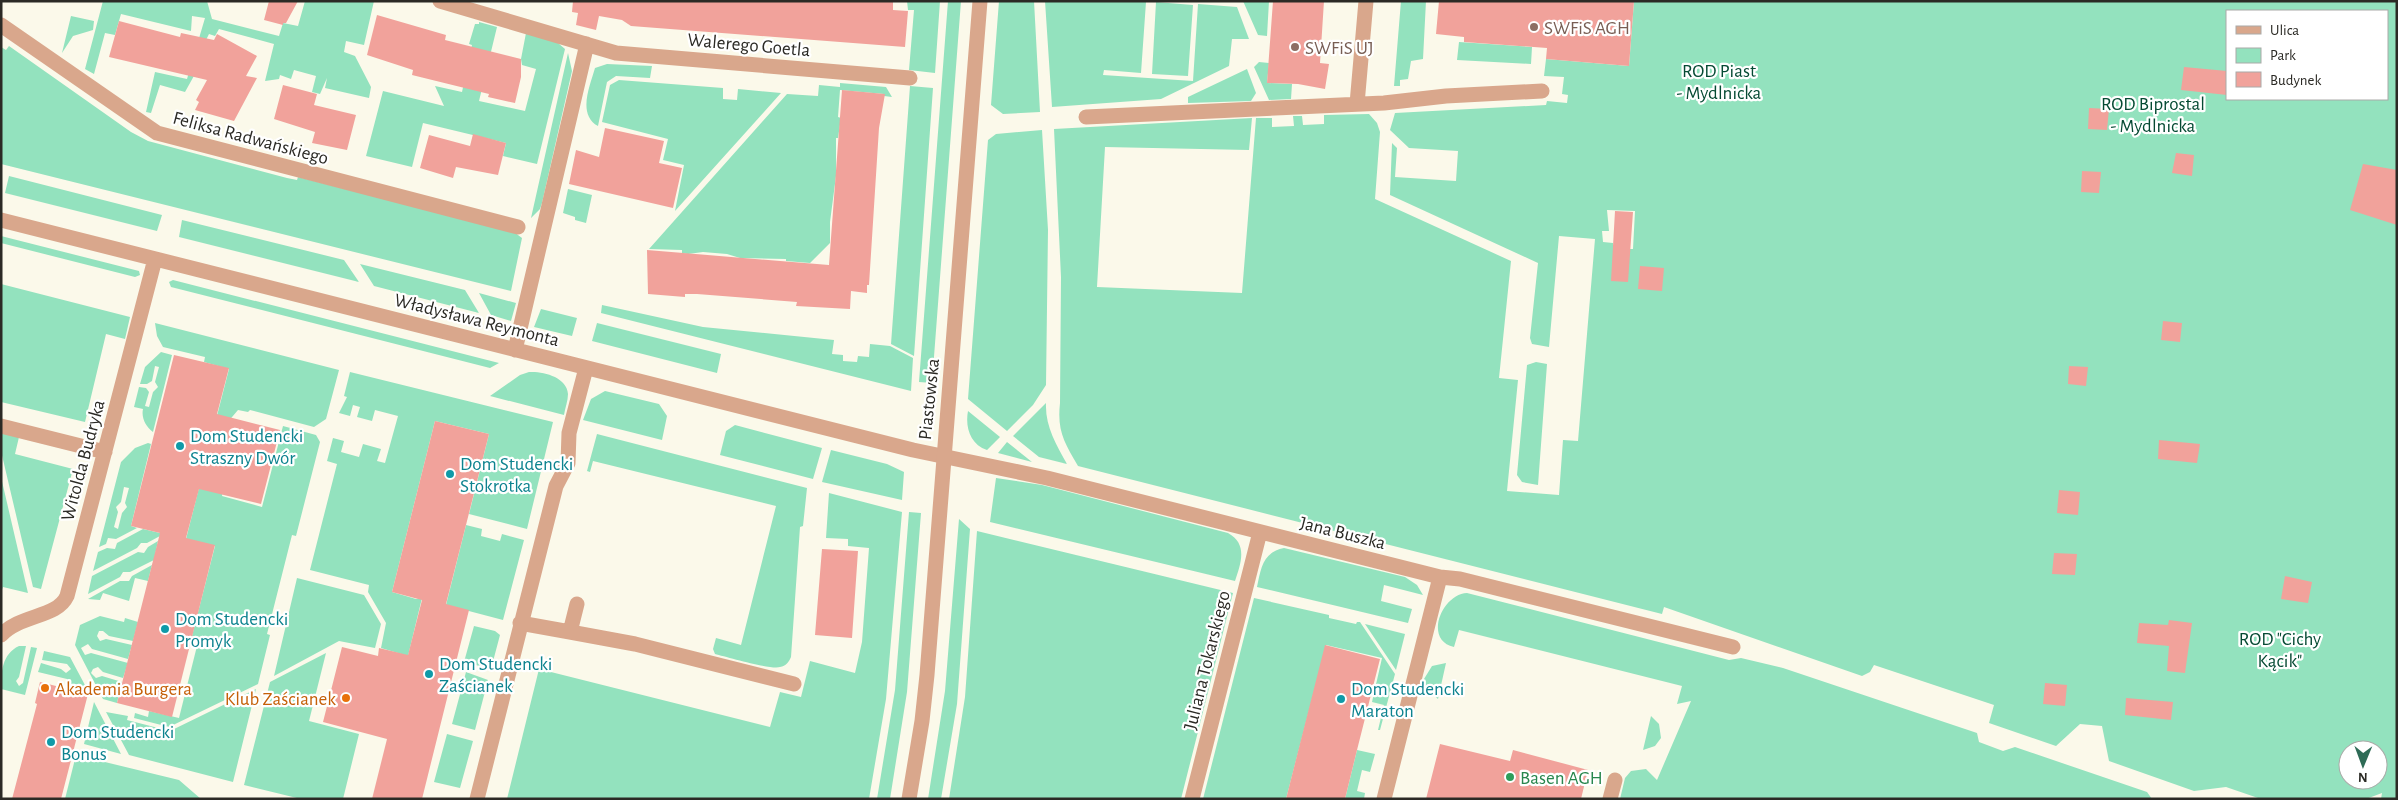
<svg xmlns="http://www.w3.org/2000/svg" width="2398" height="800" font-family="'Alegreya Sans',sans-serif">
  <rect width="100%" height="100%" fill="#fbf9ea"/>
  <path fill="#93e2be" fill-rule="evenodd" d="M103,1H207L212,19L279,36L283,23L298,26L305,1H374L364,45L346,41L344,52L355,56L371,87L369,98L325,88L327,78L320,94L312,92L316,76L294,70L291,79L280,75L279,79L265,81L274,44L219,29L215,36L209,34L204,44L205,56L185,92L160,85L151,113L146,112L155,72L187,79L205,18L192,16L191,31L121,14L115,35L105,33L94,74L85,69Z
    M907,1H940L935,73L909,70L914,10H908Z
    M948,1H961L932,383L919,382Z
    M999,1H1034L1040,112L1003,114L991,105Z
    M1045,1L1146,2L1141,73L1104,70L1103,75L1193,81L1198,4L1237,7L1249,39H1232L1229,66L1161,99L1052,107Z
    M1243,1H1269L1267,36L1258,35Z
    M1401,1H1426L1423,59L1411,61L1408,79L1400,80V86H1394Z
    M1634,1H2397V799H2381L2382,793L2366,799H2261L2226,787L2194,791L2109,761L2102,726L2080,724L2056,746L1989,723L1994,705L1874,665L1870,672L1862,676L1664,607L1662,614L1078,466C1064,442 1057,431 1060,403L1061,277L1054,129L1252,118L1249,150L1105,147L1097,287L1242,293L1256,118H1272V127L1294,126L1293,116H1302L1303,125L1324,124V115L1369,114L1377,123L1380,132L1375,199L1511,261L1499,378L1518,380L1507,491L1559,495L1563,440L1578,441L1595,239L1559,236L1549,347L1532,344L1530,338L1538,263L1390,195L1392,143L1397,148L1395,177L1456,181L1458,151L1409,148L1390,130L1395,113L1546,105L1547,101L1567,103L1568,95L1562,94L1564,77L1544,76L1546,59L1629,66ZM2227,11H2387V99H2227ZM1607,210L1635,211L1633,249H1613V243L1603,242L1602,231H1609ZM2348,750H2378V780H2348Z
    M1156,2L1193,5L1188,76L1152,74Z
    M71,16L94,21L93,30L73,36L62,53Z
    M479,22L497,27L479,101L525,111L536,69L522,65L521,59L526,33L558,43L565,49L537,164L503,156L506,143L423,123L412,167L366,156L383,91L444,106L435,86L462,92L472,45L469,44L475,24H479Z
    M1459,42L1532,47L1531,64L1457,60Z
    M9,46L131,132L148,141L287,178L297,180L298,177L514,232L522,238L511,291L1,164V47L6,50Z
    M568,53L572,71L542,203L540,209L531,218Z
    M1259,62L1269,63L1267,83L1292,84L1291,99L1269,100L1254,67Z
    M607,64L652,66L650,78L616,76L607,82L598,126C577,114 590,86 595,68Z
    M1247,69L1256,93L1251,101L1188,103V97Z
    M619,80L723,88V99L737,100L738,89L781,93L675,211L684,165L663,160L668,139L602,122L610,85Z
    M840,83L886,87L892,97L884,96V94L840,90L838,117L841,118L838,138H836V176L830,222V243L810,263L786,261V259L740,258L727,254L703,252L688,254L682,253V250L649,249L787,94L818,96L819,85L840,87Z
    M910,86L933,88L914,356L891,344Z
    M1042,130L1048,230L1046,385L1033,405L1007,431L968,399L988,140L996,134Z
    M9,176L162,215L157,231L5,193Z
    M568,189L592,195L586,223L575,220V217L563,213Z
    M182,220L344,260L359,282L179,237Z
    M1,236L139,271L140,275L135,277L1,243Z
    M360,264L465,290L479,313L374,286Z
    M173,280L499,363L490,368L171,287L169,282Z
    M1,284L130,317L125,339L106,334L85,422L1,402Z
    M479,293L516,303L511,321L491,315Z
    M602,305L703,327L834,340L832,354L843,355V361L857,362L858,356L869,357L870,344L890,346L913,358L911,391L601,313Z
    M541,309L577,318L572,336L534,327Z
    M155,323L339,370L326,419L314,427L250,410L248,412L238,410L210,443L229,369L204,362L205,357L163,347L157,336Z
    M597,323L721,354L717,373L592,341Z
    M161,352L172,355L153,432C146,427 141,418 143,409L134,407L139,387L146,388L149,392L145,406L149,407L153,392L158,387L155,382L159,367L155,366L152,381L147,384H140L145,367Z
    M1536,362L1547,364L1538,485L1522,482L1517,475L1527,365Z
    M350,372L553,422L527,529L469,514L489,434L435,421L392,592L416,599L422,598L408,656L381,648L386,623L368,592L369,585L310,570L337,464L327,461L333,438L344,441L341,452L359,457L363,444L381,449L377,461L385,463L398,416L375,410L372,421L357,417L360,407L353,405L350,416L339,413L347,397L344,396Z
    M529,372C543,371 567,377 568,394C568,401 565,408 564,415L490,396L520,375Z
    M605,391L659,404L667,416L662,440L583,420L591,399Z
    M1046,403C1045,426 1056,444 1067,464L1039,457L1013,436Z
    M968,411L1000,437L987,450C970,444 965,427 968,411Z
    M735,425L822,448L813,479L720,455L726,431Z
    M283,426L316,435L320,442L296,536L292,535L267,634L270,635L258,684L169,727L134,718L135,713L148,717L149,711L179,718L199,638L192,636L215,546L186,539L201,480L226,477L222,496L262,507Z
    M1,432L19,437L15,454L73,469L41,589L33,587L1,451Z
    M597,434L807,488L803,526L800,527L791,657C789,662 786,666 780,667C771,670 727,657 715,654L713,649L716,638L741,645L776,506L593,461L590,472L587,471Z
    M1007,442L1032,462L998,453Z
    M148,443L151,444L131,526L137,528L116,539L108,538L106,544L99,547L121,462L135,448ZM124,487L129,488L125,503L127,507L122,513L118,529L114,527L118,512L116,507L121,502Z
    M831,450L887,464L904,472L902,500L822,482Z
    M1,477L28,593L3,587L1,592Z
    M996,478L1042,485L1228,533C1248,544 1241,563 1235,581L990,522Z
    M829,493L902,512L886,699L869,799H507L539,669L770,727L780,692L801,697L810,661L855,673L862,642L869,548L848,546V539L826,538Z
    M909,512L921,513L907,692L890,799H877L895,690Z
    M959,519L970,529L957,704L941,799H928L945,691Z
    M466,525L482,529L481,536L500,541L502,534L524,540L503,620L446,605Z
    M143,529L160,533V536L147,543H141L137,548L93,571L98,552L107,548L115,549L117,543Z
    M977,531L1233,593L1181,799H949L965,697Z
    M158,541L154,560L130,572H123L120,577L88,594L92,576L138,552L144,553L148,547Z
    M1284,548L1405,577L1417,585L1423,595L1384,585L1381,601L1412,609L1408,623L1257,587C1261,568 1263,552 1284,548Z
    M152,565L148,581L135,578L129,601L103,593L100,600L88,599L120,581H129L132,576Z
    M297,578L364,595L381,624L375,648L339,641L274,676Z
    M1467,593L1729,660L1741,658L1783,668L1977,733L1979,742L2003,751L2015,747L2147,792L2152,799H1620L1625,778L1631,771L1646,769L1657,780L1691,701L1677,704L1682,686L1459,630L1454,647C1423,640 1442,594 1467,593Z
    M1254,598L1329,615V618L1356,624L1357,622H1360L1395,674L1380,730H1378L1384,705L1372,702L1382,658L1326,645L1286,799H1203Z
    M100,616L124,622L125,618L138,622L133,641L109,636L103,631H99L97,636L100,641L106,639L132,645L128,659L92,649L88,644L81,648L85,655L91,653L128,663L123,678L103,672L98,667L93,669L91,673L96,678L102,676L122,682L117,703L103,699L75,645L80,625Z
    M1365,624L1405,634L1396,670Z
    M474,626L495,631L500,635L491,669L464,662Z
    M19,646H26L19,677L16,681L19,686L23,683L31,647L37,648L25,695L1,689C1,672 2,654 19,646Z
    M44,651L70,657L86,687L67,683V679L38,672L41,663L61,669L66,673L71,669L67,664L42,660Z
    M326,653L309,721L359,734L343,799H301L244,785L270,682Z
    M1446,663L1438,699L1426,689L1424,679L1432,666Z
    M466,672L488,680L475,730L452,724Z
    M256,689L233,782L129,755L106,712L128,716L127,720L170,731Z
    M94,702L121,754L84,744Z
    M1651,716L1659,724L1661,738L1655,746L1643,750Z
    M447,734L473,741L460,788L434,782Z
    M1357,750L1375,754L1370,772L1362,770L1357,791L1365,793L1364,799H1345Z
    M76,755L179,780L201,799H65Z"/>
  <path fill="#f1a29b" d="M269,1H298L286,23H283V25L264,20Z
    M573,1H893V10L908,11L905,47L631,26L622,20L599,16L596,30L576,25L578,13L572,12Z
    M1273,1H1324L1320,63L1329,64L1325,89L1298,84L1267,83Z
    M1439,1H1634L1629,66L1546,59L1547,48L1464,42V37L1436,34Z
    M377,15L446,35L445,40L521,59V77L515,103L488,97L489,94L412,75L413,70L367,55Z
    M119,21L180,37L181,33L214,40L217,34L257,56L246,76L257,78L234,121L195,110L199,102L196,100L207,80L109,57Z
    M2184,67L2227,71V95L2181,90Z
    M283,85L317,94L314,105L356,115L347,150L312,143L315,132L274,119Z
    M842,90L885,94L879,128L869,285H867V293L851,291L850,309L796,306L797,302L697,294H685V297L648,294L647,250L829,265Z
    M2089,108L2109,109L2107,130L2088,129Z
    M605,128L664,141L659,163L682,168L673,208L569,184L576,150L599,157Z
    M473,134L506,143L498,175L456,167L453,178L420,168L429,135L470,146Z
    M2176,153L2194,155L2192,176L2172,173Z
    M2363,164L2397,170V225L2350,210Z
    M2082,171L2101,172L2099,193L2081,192Z
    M1615,211L1633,212L1628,282L1611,281Z
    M1640,266L1664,268L1662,291L1638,289Z
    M2163,321L2182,323L2180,342L2161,340Z
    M174,355L229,368L217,414L280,430L261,504L199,489L186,538L215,545L172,717L117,703L160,533L131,526Z
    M2069,366L2088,367L2086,386L2068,384Z
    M435,421L489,434L446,604L469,610L422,799H372L387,739L323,722L342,647L378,656L379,648L408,655L422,600L392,592Z
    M2159,440L2200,444L2197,463L2158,459Z
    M2059,490L2080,492L2078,515L2057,513Z
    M822,549L858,551L852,638L815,635Z
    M2054,553L2077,554L2075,575L2052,574Z
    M2285,576L2312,582L2308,603L2281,599Z
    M2169,620L2192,623L2185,673L2167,671L2169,646L2137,643L2139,623L2168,625Z
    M1325,645L1380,659L1357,750L1345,799H1286Z
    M40,682L88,694L61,799H12L37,704L35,703Z
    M2045,683L2067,685L2065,706L2043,704Z
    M2126,698L2173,702L2171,720L2125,715Z
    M1440,744L1510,761L1513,750L1588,770L1581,799H1426Z"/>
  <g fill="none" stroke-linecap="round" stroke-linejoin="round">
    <path stroke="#d9a78c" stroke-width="15" d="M440,1L616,53L910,78
      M1,25L157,133L518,227
      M1357,104L1366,1
      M1086,117L1384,103L1446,96L1542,91
      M1,220L913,450L1047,478L1440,577L1460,579L1733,647
      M515,350L587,44
      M1,426L105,452
      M520,623L570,632L577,604
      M570,632L635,644L794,684
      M1,635C21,614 57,618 67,596L155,259
      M477,799L556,486L568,463L569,433L586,368
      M1192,799L1260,532
      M1384,799L1440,577
      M1610,799L1615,780"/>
    <path stroke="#d9a78c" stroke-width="15" d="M909,799L922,721L927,675L980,1"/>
  </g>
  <g fill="#8d6e63" stroke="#fff" stroke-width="2">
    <circle cx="1534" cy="27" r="5"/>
    <circle cx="1295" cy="47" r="5"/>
  </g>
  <g fill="#0f9aa8" stroke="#fff" stroke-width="2">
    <circle cx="180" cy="446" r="5"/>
    <circle cx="450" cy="474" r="5"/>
    <circle cx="165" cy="629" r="5"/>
    <circle cx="429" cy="674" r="5"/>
    <circle cx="1341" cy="699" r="5"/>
    <circle cx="51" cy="742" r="5"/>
  </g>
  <g fill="#e8710a" stroke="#fff" stroke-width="2">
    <circle cx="45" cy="688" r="5"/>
    <circle cx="346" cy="698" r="5"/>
  </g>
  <circle fill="#2e9e5b" stroke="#fff" stroke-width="2" cx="1510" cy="777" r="5"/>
  <g text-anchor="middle" stroke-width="4.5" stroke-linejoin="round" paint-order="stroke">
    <g font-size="19" fill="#785e54" stroke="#fff" text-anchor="start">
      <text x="1544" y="34">SWFiS AGH</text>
      <text x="1305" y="54">SWFiS UJ</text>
    </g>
    <g font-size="19" fill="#2b2a25" stroke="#fff">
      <text transform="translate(749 44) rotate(5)" y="7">Walerego Goetla</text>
      <text transform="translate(251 137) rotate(15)" y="7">Feliksa Radwańskiego</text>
      <text transform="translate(477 319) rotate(14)" y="7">Władysława Reymonta</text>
      <text transform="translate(928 399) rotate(-84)" y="7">Piastowska</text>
      <text transform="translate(82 460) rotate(-75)" y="7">Witolda Budryka</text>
      <text transform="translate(1343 532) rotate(14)" y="7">Jana Buszka</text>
      <text transform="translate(1206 660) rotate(-76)" y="7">Juliana Tokarskiego</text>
    </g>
    <g font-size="19" fill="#054a33" stroke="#fff">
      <text x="1719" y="77">ROD Piast<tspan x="1719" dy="22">- Mydlnicka</tspan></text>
      <text x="2153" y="110">ROD Biprostal<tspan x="2153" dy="22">- Mydlnicka</tspan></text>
      <text x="2280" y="645">ROD "Cichy<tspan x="2280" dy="22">Kącik"</tspan></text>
    </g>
    <g font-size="19" fill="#0d838f" stroke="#fff" text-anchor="start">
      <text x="190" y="442">Dom Studencki<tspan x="190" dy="22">Straszny Dwór</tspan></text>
      <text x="460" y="470">Dom Studencki<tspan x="460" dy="22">Stokrotka</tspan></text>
      <text x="175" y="625">Dom Studencki<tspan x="175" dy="22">Promyk</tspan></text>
      <text x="439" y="670">Dom Studencki<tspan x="439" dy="22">Zaścianek</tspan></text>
      <text x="1351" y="695">Dom Studencki<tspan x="1351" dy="22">Maraton</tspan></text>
      <text x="61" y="738">Dom Studencki<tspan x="61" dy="22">Bonus</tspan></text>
    </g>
    <g font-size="19" fill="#c56008" stroke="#fff" text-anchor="start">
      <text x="55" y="695">Akademia Burgera</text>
      <text x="336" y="705" text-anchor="end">Klub Zaścianek</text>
    </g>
    <g font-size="19" fill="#27864d" stroke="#fff" text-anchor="start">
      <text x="1520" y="784">Basen AGH</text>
    </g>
  </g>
  <rect width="2398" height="800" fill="none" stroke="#2b2a25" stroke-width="5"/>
  <rect x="2226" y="10" width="162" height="90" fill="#ffffff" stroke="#aaaaa8"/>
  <rect x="2236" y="26" width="25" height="8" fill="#d9a78c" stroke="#aaaaa8"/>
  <text x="2270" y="35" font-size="15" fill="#2b2a25">Ulica</text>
  <rect x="2236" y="48" width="25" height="15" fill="#93e2be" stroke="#aaaaa8"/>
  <text x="2270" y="60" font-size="15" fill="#2b2a25">Park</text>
  <rect x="2236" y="72" width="25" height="15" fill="#f1a29b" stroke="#aaaaa8"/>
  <text x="2270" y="85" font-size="15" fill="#2b2a25">Budynek</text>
  <g transform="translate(2363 765) rotate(181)"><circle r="24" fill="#ffffff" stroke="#aaaaa8"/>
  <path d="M0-4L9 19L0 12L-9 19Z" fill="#2e6b56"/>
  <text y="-8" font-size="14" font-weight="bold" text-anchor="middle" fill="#2b2a25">N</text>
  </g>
</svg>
